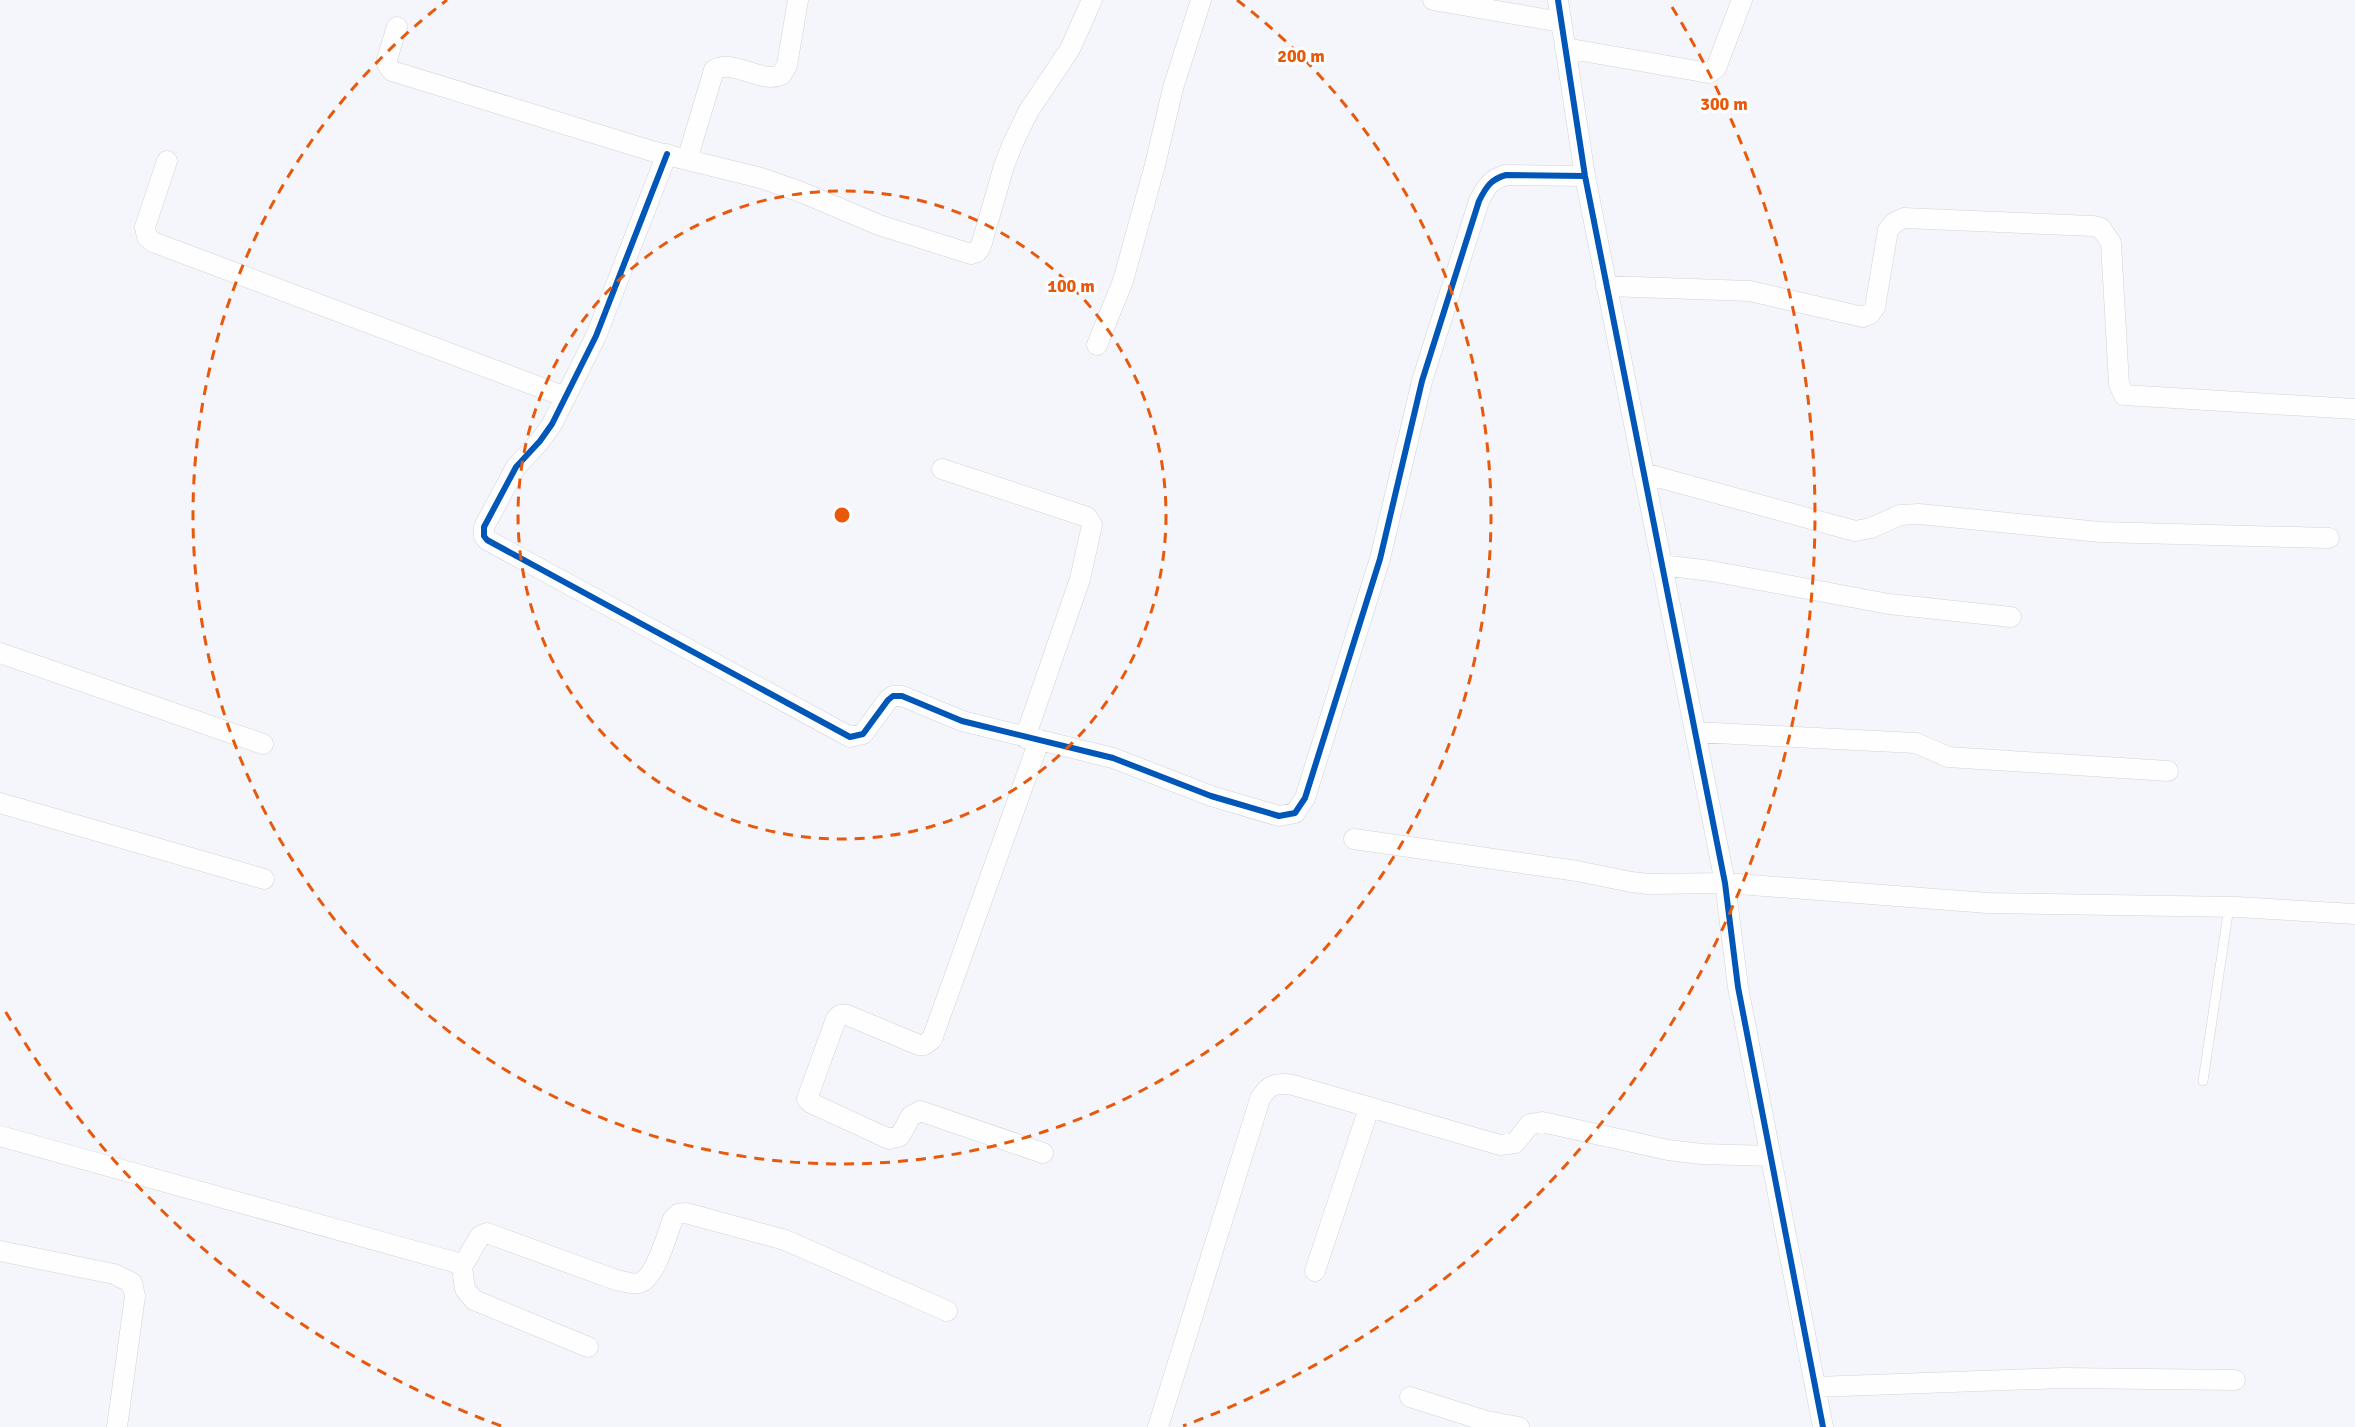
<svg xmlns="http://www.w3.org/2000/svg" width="2355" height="1427" font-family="Signika,sans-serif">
  <rect width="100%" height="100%" fill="#f5f6fc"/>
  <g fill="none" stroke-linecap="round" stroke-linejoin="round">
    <defs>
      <path id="lane" d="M2203,1081L2229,907"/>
      <path id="street" d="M1433,0L1561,22
        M1558,0L1585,176L1725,883L1738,987L1823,1427
        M397,27L387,59V64L392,71L655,152L761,178L801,192L879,225L971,254L977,252L981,246L1004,166L1013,143L1028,112L1070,49L1092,0
        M1565,48L1709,73L1716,68L1742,0
        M667,154L596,336L552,424L540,441L516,467L484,527V536L487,540L850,737L863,734L888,700L893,696H902L962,721L1113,758L1211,796L1279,816L1295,813L1305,798L1380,559L1422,381L1479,201C1486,187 1491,179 1506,175L1585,176
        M687,160L714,70C734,58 760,84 781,75L787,65L798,0
        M167,161L145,227L147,237L153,242L566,397
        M1606,286L1750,291L1863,317L1870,314L1875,307L1888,230L1894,223L1904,218L2093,226L2101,228L2111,243L2119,384L2124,395L2355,409
        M1097,345L1123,281L1155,165L1173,88L1201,0
        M942,469L1087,517L1092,525L1080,579L1025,738
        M1643,473L1855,531L1871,528L1900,515L1919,514L2100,532L2329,538
        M1661,565L1711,571L1889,604L2011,617
        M0,653L263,744
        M1695,732L1916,743L1948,757L2168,771
        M1039,741L932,1039L924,1045H919L847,1015H840L836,1019L807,1099L811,1103L889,1139L900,1136L911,1116L920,1111L1043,1153
        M0,803L264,879
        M1354,839L1577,871L1631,882L1649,884L1725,883L1988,903L2236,907L2355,914
        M0,1136L454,1262L462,1267L465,1289L474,1300L588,1347
        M0,1251L114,1274L132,1283L135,1296L117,1427
        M462,1267L480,1236L487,1233L616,1280C624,1281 633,1285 640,1283C656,1277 667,1234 673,1219L678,1214L686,1213L785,1240L947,1311
        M1315,1271L1369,1108
        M1815,1387L2063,1378L2235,1380
        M1410,1397L1486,1421L1519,1427
        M1158,1427L1260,1099C1268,1085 1276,1082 1293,1085L1500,1145L1515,1143L1530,1124L1542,1122L1668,1150L1702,1154L1770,1156"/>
    </defs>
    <use href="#lane" stroke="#d2d2d9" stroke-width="10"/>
    <use href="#street" stroke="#d2d2d9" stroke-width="21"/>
    <use href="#lane" stroke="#fefeff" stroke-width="9"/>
    <use href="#street" stroke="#fefeff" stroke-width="20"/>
    <defs>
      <path id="cycleway" d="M1558,0L1585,176L1725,883L1738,987L1823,1427
        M667,154L596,336L552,424L540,441L516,467L484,527V536L487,540L850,737L863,734L888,700L893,696H902L962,721L1113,758L1211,796L1279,816L1295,813L1305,798L1380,559L1422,381L1479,201C1486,187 1491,179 1506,175L1585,176"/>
    </defs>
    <use href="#cycleway" stroke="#fff" stroke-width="10"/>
    <use href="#cycleway" stroke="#0057b8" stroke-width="6"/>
  </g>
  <g fill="none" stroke="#e8590c" stroke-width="3" stroke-dasharray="10 8">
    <circle cx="842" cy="515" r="324"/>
    <path d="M1237 0A649 649 0 1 1 447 0"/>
    <path d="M501 1426A973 973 0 0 1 4 1009M1672 7A973 973 0 0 1 1183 1426"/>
  </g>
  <circle cx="842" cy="515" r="9" fill="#e8590c" stroke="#fff" stroke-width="3"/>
  <g font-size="18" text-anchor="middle" font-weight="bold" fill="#e8590c" stroke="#fff" stroke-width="6" stroke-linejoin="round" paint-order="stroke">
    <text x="1301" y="62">200 m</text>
    <text x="1724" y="110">300 m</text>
    <text x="1071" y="292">100 m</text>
  </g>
</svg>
